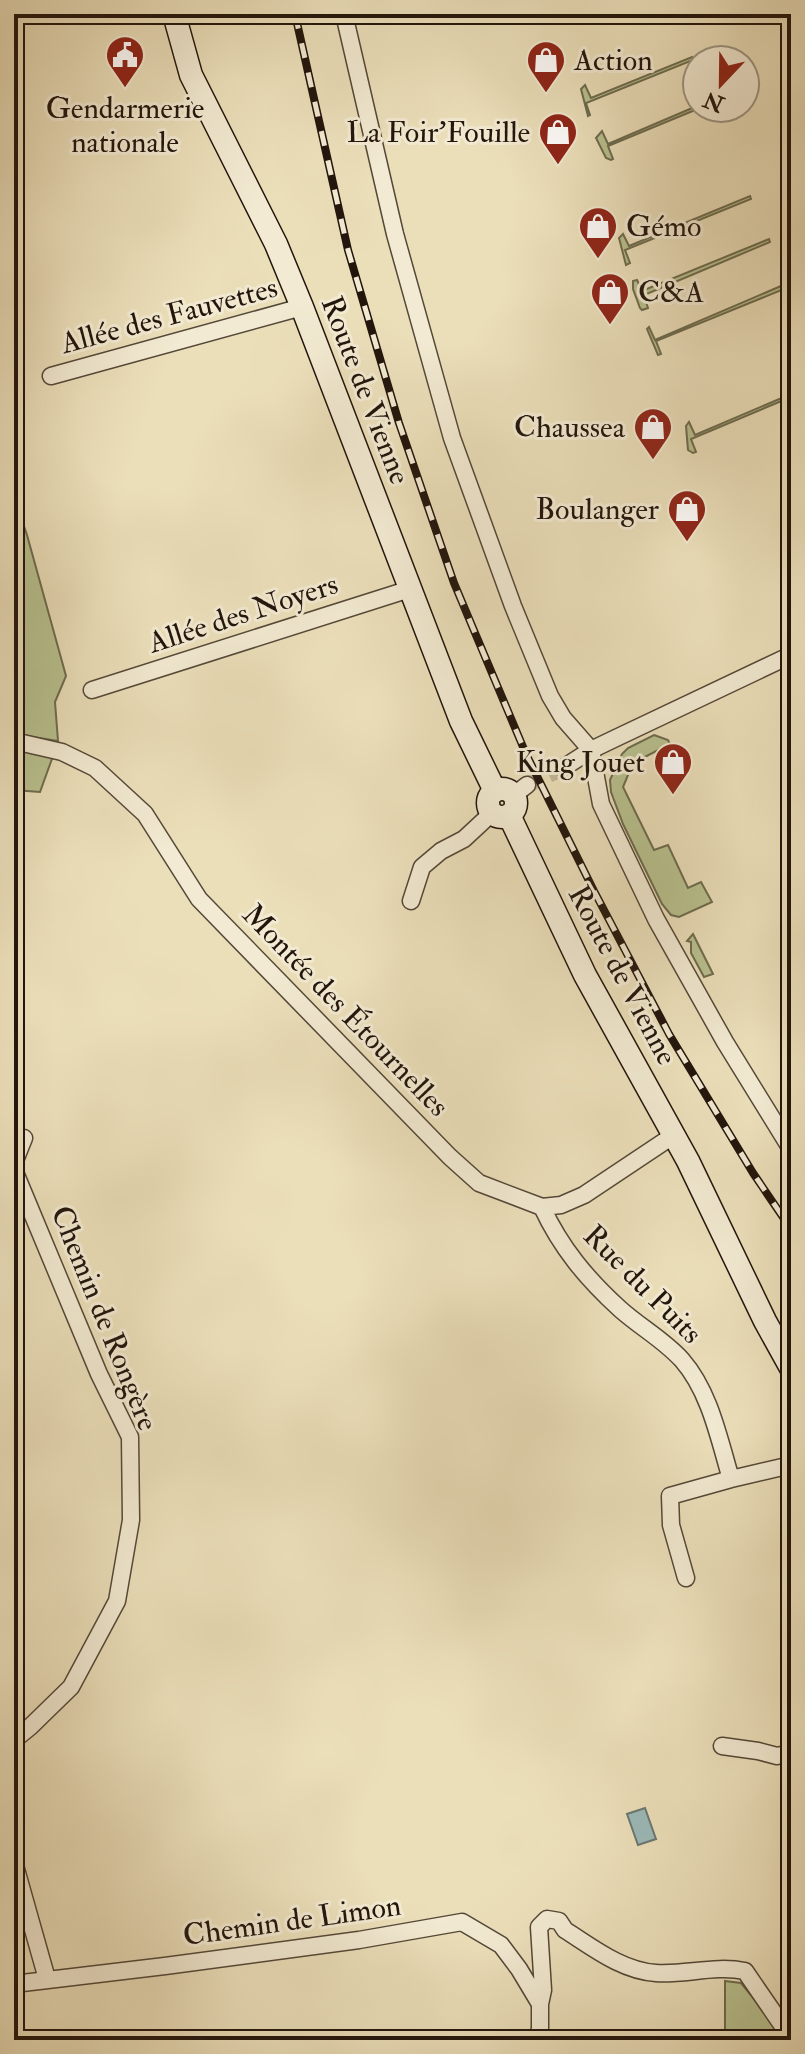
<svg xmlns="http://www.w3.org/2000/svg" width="805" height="2054" font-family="'IM FELL Double Pica',serif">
  <rect width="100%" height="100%" fill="#ebdfba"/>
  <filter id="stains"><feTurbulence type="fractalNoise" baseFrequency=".0025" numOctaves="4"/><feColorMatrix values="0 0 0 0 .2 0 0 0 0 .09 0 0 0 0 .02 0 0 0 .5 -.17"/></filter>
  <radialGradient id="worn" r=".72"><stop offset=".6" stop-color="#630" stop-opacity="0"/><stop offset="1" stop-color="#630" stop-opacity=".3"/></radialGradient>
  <path fill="#b8c18f" stroke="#6d6b4e" stroke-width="2" d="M692,57L693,60L586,103L590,115L588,116L581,89L585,85L591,98Z
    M697,106L700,108L608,146L613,159L611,160L606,158L596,138L602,131L608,144Z
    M750,196L751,199L625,250L630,263L626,265L619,238L623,234L629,246Z
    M769,239L770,242L644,295L648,308L642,310L640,308L633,289V281L637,280L642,291Z
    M788,283L789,287L656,341L661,354L658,355L647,329L649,327L655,340Z
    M791,394V397L691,439L696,452L693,453L688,450L686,426L689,422L695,435Z
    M14,497L27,535L66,676L55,702L58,741L14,734Z
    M654,735L668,740L670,744L633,763L623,787L654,850L668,845L688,888L701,882L712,902L679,917L671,915L662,904L623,824L611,792L610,780L622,754L628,748Z
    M14,749L53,756L40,792L14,790Z
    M693,934L713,974L704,977L691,953V942L687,941Z
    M725,1981L741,1983L788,2040H722L725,2036Z"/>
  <path fill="#9cbab9" stroke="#6b7874" stroke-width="2" d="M645,1808L656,1839L638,1845L627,1814Z"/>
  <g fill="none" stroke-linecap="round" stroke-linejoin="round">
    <path stroke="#c3b797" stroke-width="16" stroke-dasharray="16 8" stroke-linecap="butt" d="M527,785L563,768"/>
    <defs>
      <path id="street" d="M344,14L395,234L452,438L513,606L550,696L563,718L591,750L601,804L656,919L725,1042L791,1149
        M51,376L302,307
        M92,690L410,589
        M14,741L62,752L95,768L145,814L199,899L450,1157L479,1183L542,1207L561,1205L584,1195L674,1135
        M563,768L591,750L616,738L791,655
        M514,795L527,785
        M411,901L422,867L441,851L464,839L492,813
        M14,1163L24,1138
        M14,1170L99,1374L130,1437L131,1520L117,1601L71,1687L30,1727L14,1740
        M542,1207C561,1248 587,1279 620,1309C640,1327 664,1340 682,1360C710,1392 719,1439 731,1479
        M686,1578L671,1525L670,1496L731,1479L791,1465
        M722,1746L758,1751L777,1756L791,1753
        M14,1862L47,1979
        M14,1984L165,1966L359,1940L462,1922L501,1945L519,1969L540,2004
        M536,2040L540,2029V2004L543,1990L539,1927L547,1919L559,1921L565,1930C592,1947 622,1971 656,1973C685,1975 715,1965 745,1971L791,2038"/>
      <path id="secondary" d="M174,14L191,75L276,244L302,307L461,721L495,791
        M488 803a14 14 0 1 1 28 0a14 14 0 1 1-28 0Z
        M509,815L585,975L688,1161L765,1321L791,1368"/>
    </defs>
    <use href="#street" stroke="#544838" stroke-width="19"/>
    <use href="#secondary" stroke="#22150c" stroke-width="25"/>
    <use href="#street" stroke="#f2ead2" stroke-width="16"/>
    <use href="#secondary" stroke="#f2ead2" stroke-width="22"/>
    <defs>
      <path id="rail" d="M295,14L348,250L399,423L454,583L526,754L594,891L669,1034L753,1173L791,1229"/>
    </defs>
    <use href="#rail" stroke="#22150c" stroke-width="8"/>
    <use href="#rail" stroke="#f2ead2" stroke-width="5" stroke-dasharray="15" stroke-linecap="butt"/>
  </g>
  <defs>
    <symbol id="civic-pin" viewBox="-11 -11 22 30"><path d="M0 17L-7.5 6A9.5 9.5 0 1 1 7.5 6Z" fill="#8f2418" stroke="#f2ead2"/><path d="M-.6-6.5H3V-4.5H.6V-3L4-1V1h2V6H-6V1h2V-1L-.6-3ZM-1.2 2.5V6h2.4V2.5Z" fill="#fff"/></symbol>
    <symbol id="shop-pin" viewBox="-11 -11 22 30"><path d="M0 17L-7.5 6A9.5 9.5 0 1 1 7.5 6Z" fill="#8f2418" stroke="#f2ead2"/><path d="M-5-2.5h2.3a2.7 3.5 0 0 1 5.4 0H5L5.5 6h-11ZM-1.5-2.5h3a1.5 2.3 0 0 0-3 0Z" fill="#fff"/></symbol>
  </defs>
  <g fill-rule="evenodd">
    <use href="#civic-pin" x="103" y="33" width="44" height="60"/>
    <use href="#shop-pin" x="524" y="38" width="44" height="60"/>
    <use href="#shop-pin" x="536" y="110" width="44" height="60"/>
    <use href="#shop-pin" x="576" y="204" width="44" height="60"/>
    <use href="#shop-pin" x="588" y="270" width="44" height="60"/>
    <use href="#shop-pin" x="631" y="405" width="44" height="60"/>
    <use href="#shop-pin" x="665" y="487" width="44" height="60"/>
    <use href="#shop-pin" x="651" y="740" width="44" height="60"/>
  </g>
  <g text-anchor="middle" stroke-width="6" stroke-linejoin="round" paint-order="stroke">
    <g font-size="30" fill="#22150c" stroke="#f2ead2" text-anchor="end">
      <text x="574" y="70" text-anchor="start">Action</text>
      <text x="125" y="118" text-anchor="middle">Gendarmerie<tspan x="125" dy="34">nationale</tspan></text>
      <text x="530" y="142">La Foir'Fouille</text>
      <text x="626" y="236" text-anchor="start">Gémo</text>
      <text x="638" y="302" text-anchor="start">C&amp;A</text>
      <text x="625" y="437">Chaussea</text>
      <text x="659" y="519">Boulanger</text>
      <text x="645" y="772">King Jouet</text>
    </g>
    <g font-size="30" fill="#22150c" stroke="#f2ead2">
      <text transform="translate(169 315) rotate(-15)" y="10">Allée des Fauvettes</text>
      <text transform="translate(366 390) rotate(69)" y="10">Route de Vienne</text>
      <text transform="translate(243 613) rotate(-18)" y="10">Allée des Noyers</text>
      <text transform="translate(623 975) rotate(62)" y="10">Route de Vienne</text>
      <text transform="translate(346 1010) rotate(46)" y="10">Montée des Étournelles</text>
      <text transform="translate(643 1284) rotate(45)" y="10">Rue du Puits</text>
      <text transform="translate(105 1318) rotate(68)" y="10">Chemin de Rongère</text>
      <text transform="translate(292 1920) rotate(-8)" y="10">Chemin de Limon</text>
    </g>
  </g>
  <rect width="805" height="2054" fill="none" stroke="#ebdfba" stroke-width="48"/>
  <rect x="16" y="16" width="773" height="2022" fill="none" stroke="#22150c" stroke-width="4"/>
  <rect x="24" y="24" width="757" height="2006" fill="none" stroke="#22150c" stroke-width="2"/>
  <g transform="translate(721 84) rotate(202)"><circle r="38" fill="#f2ead2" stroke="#9f9583" stroke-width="2"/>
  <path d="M0-6L14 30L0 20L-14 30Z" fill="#8f2418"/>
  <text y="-12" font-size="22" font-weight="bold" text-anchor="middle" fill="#22150c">N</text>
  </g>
  <rect width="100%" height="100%" filter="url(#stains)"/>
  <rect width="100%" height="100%" fill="url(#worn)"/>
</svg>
